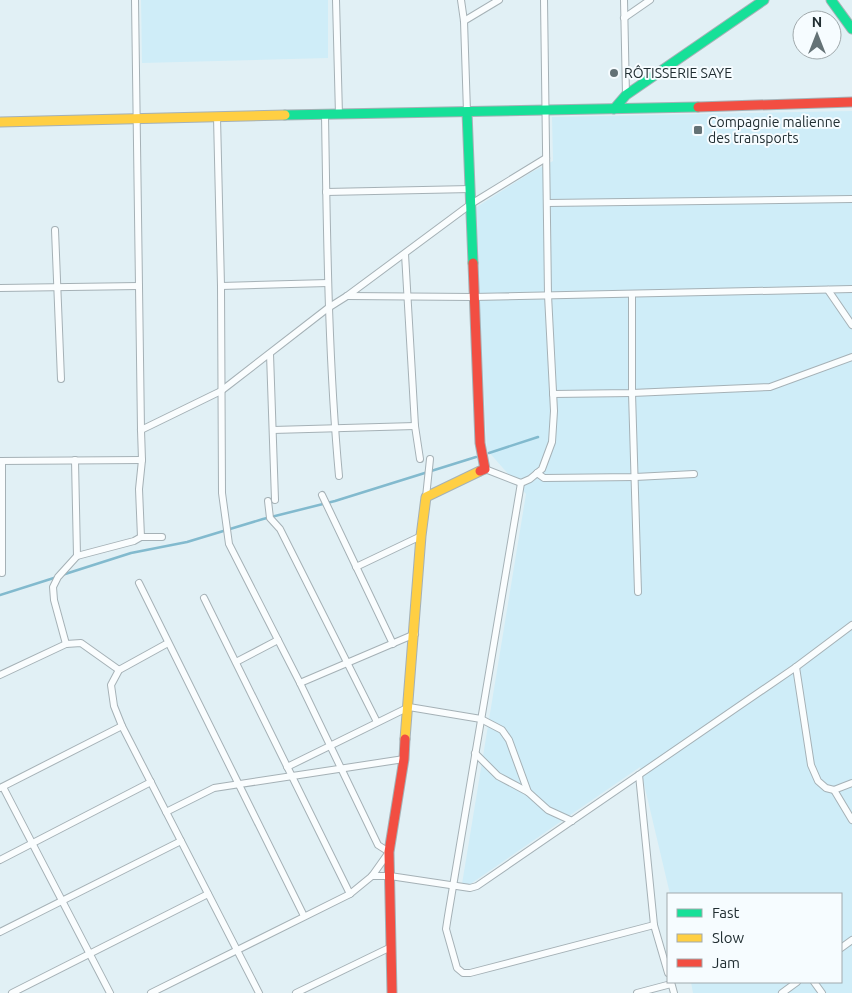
<svg xmlns="http://www.w3.org/2000/svg" width="852" height="993" viewBox="0 0 852 993" font-family="Ubuntu,sans-serif">
	<rect width="100%" height="100%" fill="#e1f0f5"/>
	<!-- built -->
	<g fill="#cfedf8">
		<path d="M141,0H328V58L142,63Z"/>
		<path d="M852,111V993H693L691,982H841V894H670L640,767L469,885L462,884L526,494L487,450L475,208L530,173L553,161L552,117Z"/>
	</g>
	<g fill="none" stroke-linecap="round" stroke-linejoin="round">
		<!-- stream -->
		<g stroke="#82bace" stroke-width="2.5">
			<path d="M489,453L538,437"/>
			<path d="M62,575L131,553L187,542L263,519L335,501L476,457"/>
			<path d="M0,595L57,577"/>
		</g>
		<!-- street casing -->
		<g stroke="#a5b1b6" stroke-width="8">
			<g id="street">
				<path d="M135,0L141,430L142,460L139,489L141,537"/>
				<path d="M336,0L339,115"/>
				<path d="M461,0L464,21L467,112"/>
				<path d="M624,0L626,95"/>
				<path d="M624,18L650,0"/>
				<path d="M464,21L499,0"/>
				<path d="M325,115C327,236 328,356 339,476"/>
				<path d="M326,192L471,189"/>
				<path d="M547,203L852,199"/>
				<path d="M55,230L61,379"/>
				<path d="M405,254L415,426L420,459"/>
				<path d="M221,286L328,283"/>
				<path d="M0,288L139,286"/>
				<path d="M828,290L852,325"/>
				<path d="M632,294V393L638,592"/>
				<path d="M347,296L473,297L852,289"/>
				<path d="M270,354L275,500"/>
				<path d="M553,394L632,393L770,387L852,357"/>
				<path d="M141,430L221,391L328,308L347,296L471,204L546,158"/>
				<path d="M273,430L415,426"/>
				<path d="M75,460L77,556"/>
				<path d="M0,461L142,460"/>
				<path d="M2,461V573"/>
				<path d="M485,469L521,483L530,479L542,469L552,442L554,411L548,295L544,0"/>
				<path d="M537,473L544,478L635,477L694,474"/>
				<path d="M521,483L448,916L446,929L457,968L463,973H470L654,925"/>
				<path d="M322,495L393,644"/>
				<path d="M426,497L430,459"/>
				<path d="M268,501L270,518L280,529L377,722"/>
				<path d="M356,567L421,536"/>
				<path d="M139,583L304,916"/>
				<path d="M204,598L350,894"/>
				<path d="M66,644L54,600L53,587L58,577L77,556L134,541L141,537H162"/>
				<path d="M236,662L278,640"/>
				<path d="M796,667L811,765L818,781L826,788L834,790L852,820"/>
				<path d="M0,675L66,644L81,643L119,670"/>
				<path d="M300,683L415,634"/>
				<path d="M122,726L259,993"/>
				<path d="M475,753L498,776L528,792"/>
				<path d="M287,767L409,707L481,719L502,730L509,740L528,792L548,810L572,821"/>
				<path d="M639,775L654,925L668,973"/>
				<path d="M3,787L110,993"/>
				<path d="M0,788L122,726L114,706L111,685L119,670L168,643"/>
				<path d="M834,790L852,783"/>
				<path d="M166,812L214,788L404,759"/>
				<path d="M0,860L151,782"/>
				<path d="M372,876H390L470,888L477,886L796,667L852,625"/>
				<path d="M0,932L181,841"/>
				<path d="M841,948L852,940"/>
				<path d="M671,982L674,993"/>
				<path d="M814,982L822,993"/>
				<path d="M12,993L208,894"/>
				<path d="M151,993L350,894L372,876L389,852L378,845L300,683L229,544L222,493L221,286L217,117"/>
				<path d="M296,993L391,947"/>
				<path d="M637,993L671,984"/>
				<path d="M782,993L797,982"/>
			</g>
		</g>
		<!-- fast casing -->
		<g stroke="#a5b1b6" stroke-width="11">
			<g id="fast">
				<path d="M831,0L852,29"/>
				<path d="M614,109L626,95L764,0"/>
				<path d="M467,112L473,263"/>
				<path d="M285,115L698,107"/>
			</g>
		</g>
		<!-- slow casing -->
		<g stroke="#a5b1b6" stroke-width="11">
			<g id="slow">
				<path d="M0,122L285,115"/>
				<path d="M405,739L421,536L426,497L480,471"/>
			</g>
		</g>
		<!-- jam casing -->
		<g stroke="#a5b1b6" stroke-width="11">
			<g id="jam">
				<path d="M698,107L852,102"/>
				<path d="M473,263L480,443L485,469L480,471"/>
				<path d="M392,993L389,852L404,759L405,739"/>
			</g>
		</g>
		<!-- street -->
		<use href="#street" stroke="#fafdfe" stroke-width="6"/>
		<!-- fast -->
		<use href="#fast" stroke="#16e098" stroke-width="9"/>
		<!-- slow -->
		<use href="#slow" stroke="#ffcf43" stroke-width="9"/>
		<!-- jam -->
		<use href="#jam" stroke="#f24e42" stroke-width="9"/>
	</g>
	<!-- markers -->
	<g fill="#647276" stroke="#f6fcff" stroke-width="2">
		<circle cx="614" cy="73" r="5"/>
		<rect x="693" y="125" width="10" height="10" rx="2.5"/>
	</g>
	<g text-anchor="middle" dominant-baseline="central" stroke-width="4" stroke-linejoin="round" paint-order="stroke">
		<!-- poi labels -->
		<g font-size="14" fill="#212e32" stroke="#f6fcff" text-anchor="start">
			<text x="624" y="73">RÔTISSERIE SAYE</text>
			<text x="708" y="122">Compagnie malienne<tspan x="708" dy="16">des transports</tspan></text>
		</g>
	</g>
	<!-- legend -->
	<rect x="667" y="893" width="175" height="90" fill="#f6fcff" stroke="#a1aaad"/>
	<rect x="677" y="909" width="25" height="8" fill="#16e098" stroke="#a1aaad"/>
	<text x="712" y="918" font-size="15" fill="#212e32">Fast</text>
	<rect x="677" y="934" width="25" height="8" fill="#ffcf43" stroke="#a1aaad"/>
	<text x="712" y="943" font-size="15" fill="#212e32">Slow</text>
	<rect x="677" y="959" width="25" height="8" fill="#f24e42" stroke="#a1aaad"/>
	<text x="712" y="968" font-size="15" fill="#212e32">Jam</text>
	<!-- north arrow -->
	<g transform="translate(817 35)"><circle r="24" fill="#f6fcff" stroke="#a1aaad"/>
	<path d="M0-4L9 19L0 12L-9 19Z" fill="#647276"/>
	<text y="-8" font-size="14" font-weight="bold" text-anchor="middle" fill="#212e32">N</text>
	</g>
</svg>
